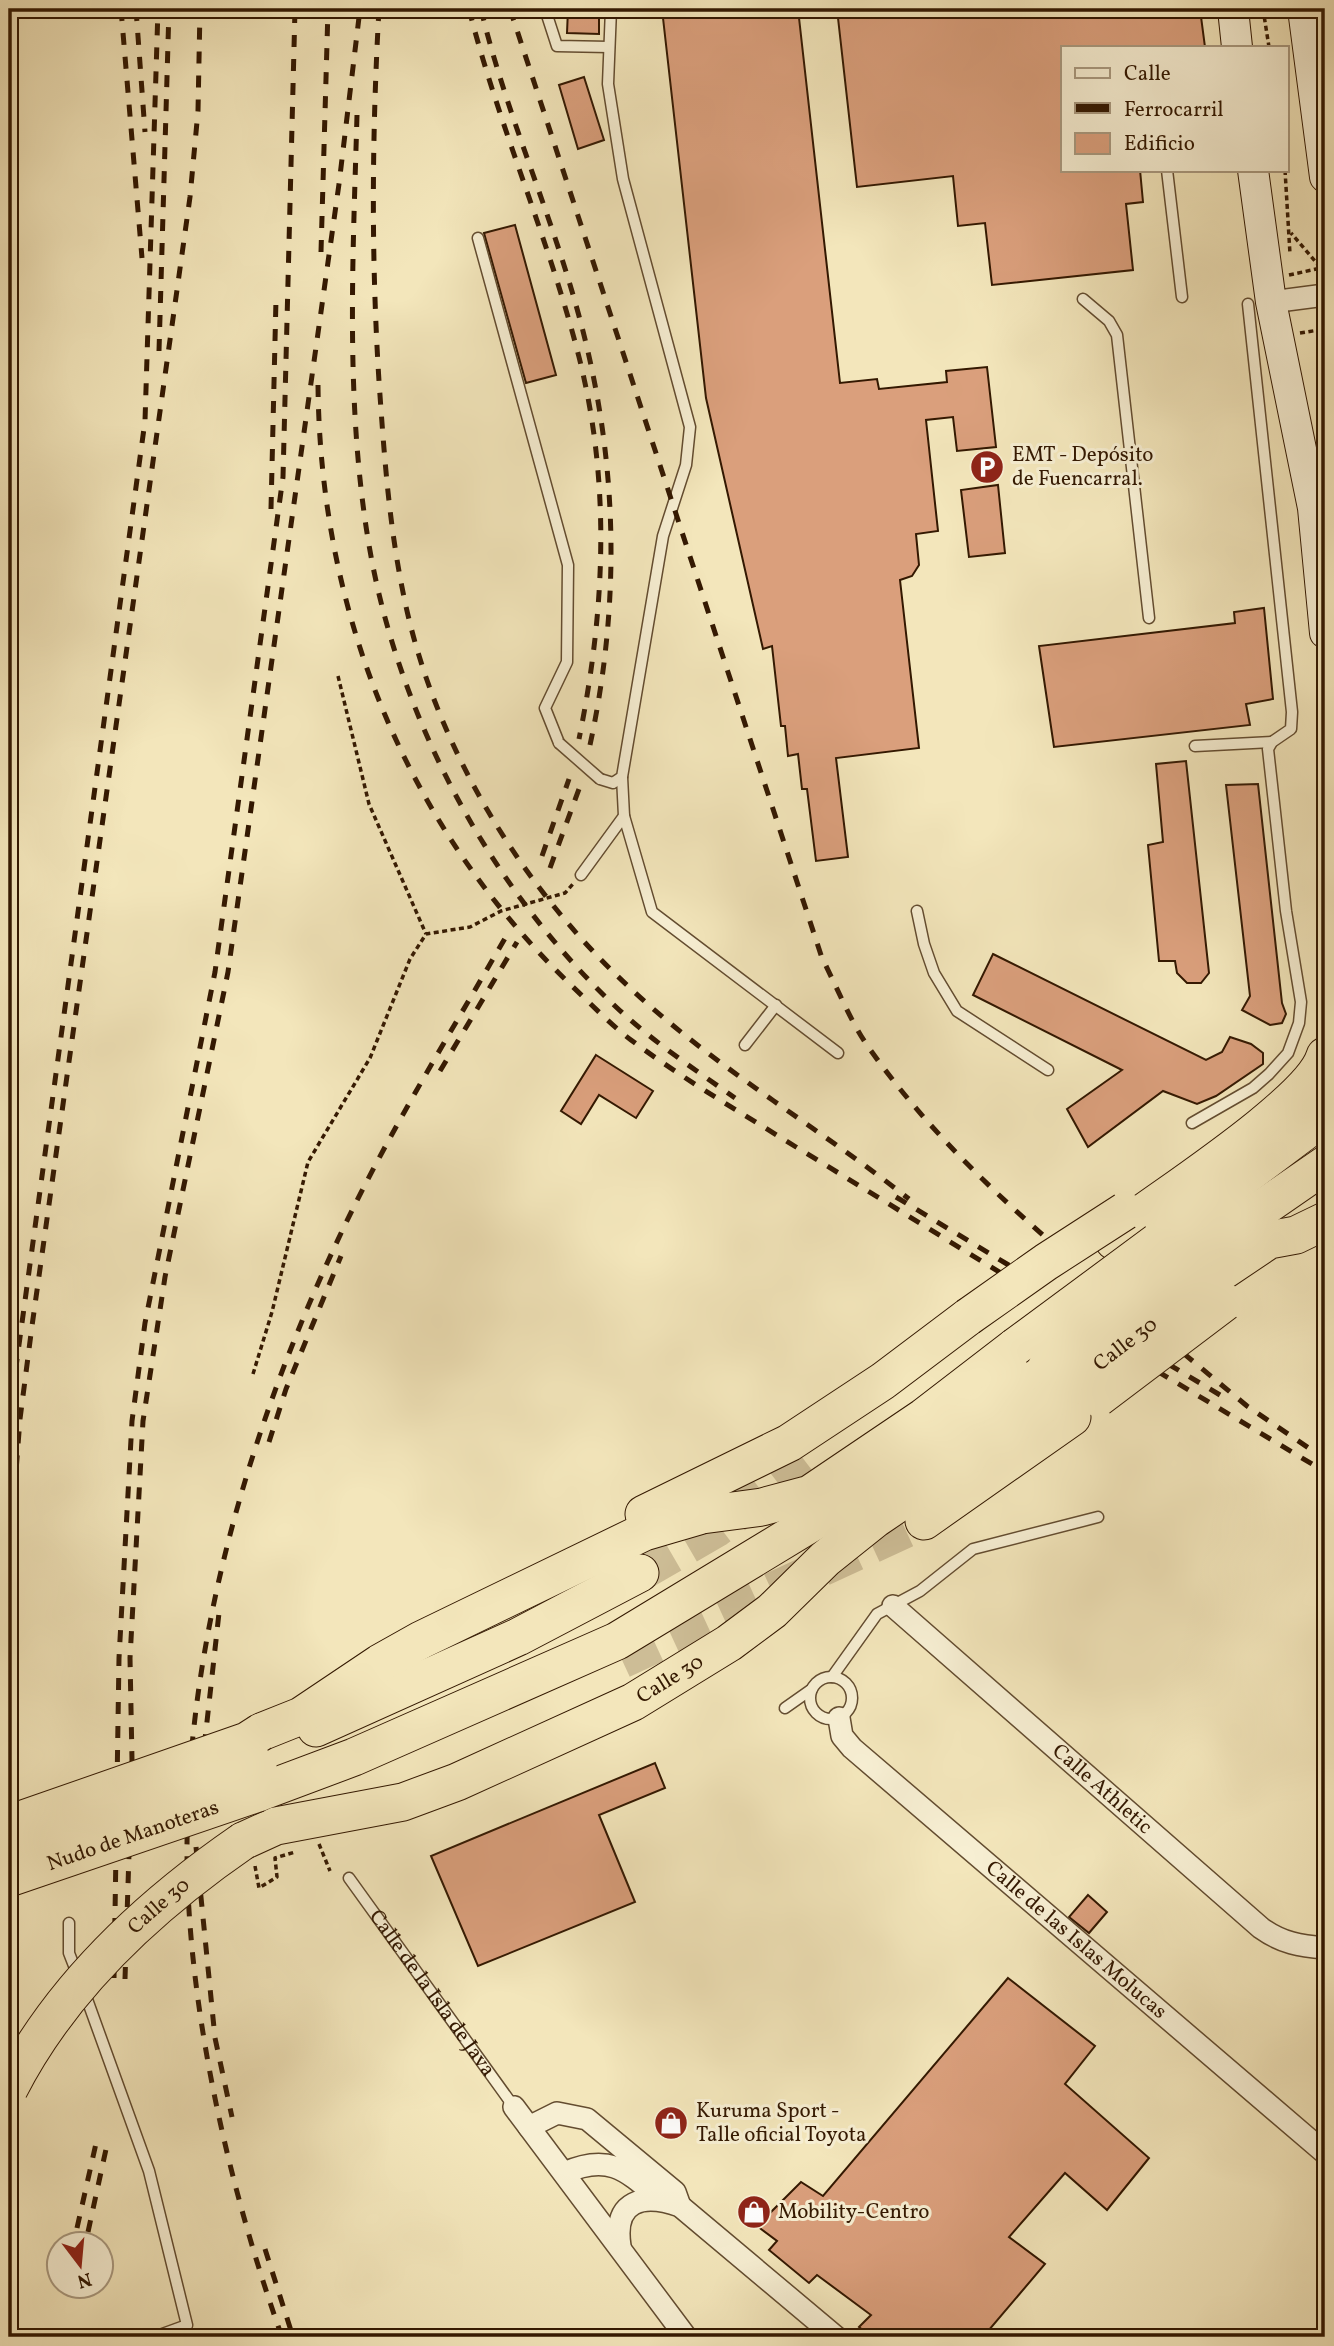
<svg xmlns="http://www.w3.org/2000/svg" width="1334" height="2346" viewBox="0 0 1334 2346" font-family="Vollkorn,serif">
	<rect width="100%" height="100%" fill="#f3e6bb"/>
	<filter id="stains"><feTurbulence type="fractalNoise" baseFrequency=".00286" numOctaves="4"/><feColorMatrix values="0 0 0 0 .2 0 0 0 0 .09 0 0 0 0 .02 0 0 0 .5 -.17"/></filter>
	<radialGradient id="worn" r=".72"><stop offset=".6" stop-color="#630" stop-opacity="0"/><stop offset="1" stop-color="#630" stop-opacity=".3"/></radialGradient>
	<!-- building -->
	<g fill="#da9f7c" stroke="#331801" stroke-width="2">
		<path d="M568,9H599V34L567,33Z"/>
		<path d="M743,9H798L840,383L877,379L879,389L947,382L946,371L987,367L996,447L957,451L953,417L926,420L938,531L916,534L919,565L912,576L900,580L919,748L836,758L848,857L816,861L807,789H802L798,754L788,756L785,726H781L772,646L763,649L706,398L663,18Z"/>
		<path d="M837,9H1200L1205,47H1063V170H1140L1143,202L1126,204L1133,270L992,285L985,223L958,226L953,176L857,187Z"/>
		<path d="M584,77L604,140L578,149L559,85Z"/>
		<path d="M515,225L556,375L526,383L484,233Z"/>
		<path d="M998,485L1005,553L969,557L961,490Z"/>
		<path d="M1264,608L1273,699L1246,704L1250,725L1054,747L1039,646L1235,623L1234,612Z"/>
		<path d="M1186,761L1209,973L1201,983H1187L1177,973L1175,961H1159L1148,845L1163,842L1156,764Z"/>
		<path d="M1258,784L1282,1003L1286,1014L1282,1023L1270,1025L1242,1010L1250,996L1226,785Z"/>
		<path d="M993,954L1206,1060L1222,1052L1230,1037L1251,1044L1263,1053V1064L1216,1096L1197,1104L1163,1091L1088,1147L1067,1109L1122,1070L973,995Z"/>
		<path d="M596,1055L653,1091L636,1118L599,1095L581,1124L561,1111Z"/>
		<path d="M655,1763L665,1788L599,1815L635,1902L478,1966L431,1856Z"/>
		<path d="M1088,1895L1107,1912L1089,1933L1069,1917Z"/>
		<path d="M1008,1978L1095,2046L1065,2084L1149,2158L1107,2210L1065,2173L1009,2237L1045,2264L983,2337H871L859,2327L871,2315L817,2275L809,2283L769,2250L777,2241L757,2226L801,2182L823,2196Z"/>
	</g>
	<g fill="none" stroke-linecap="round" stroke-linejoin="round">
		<!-- highway-tunnel -->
		<g stroke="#cdbd96" stroke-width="37" stroke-dasharray="37 18" stroke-linecap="butt">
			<path d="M640,1573L716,1529L805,1461"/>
			<path d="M622,1660L924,1521"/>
		</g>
		<!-- lane casing -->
		<g stroke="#634c30" stroke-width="13">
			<g id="lane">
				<path d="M545,9L557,46L609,47"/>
				<path d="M1167,170L1182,297"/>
				<path d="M478,238L568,565L567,662L545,708L559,743"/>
				<path d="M1083,299L1109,321L1117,335L1149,618"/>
				<path d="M1195,746L1272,742"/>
				<path d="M600,779L613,783L622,777L663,536L686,465L690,427L623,179L608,84L611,9"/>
				<path d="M624,816L652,912L838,1053"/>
				<path d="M581,875L624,816L622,777"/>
				<path d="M917,911L924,944L934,973L957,1011L1048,1070"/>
				<path d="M745,1045L776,1005"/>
				<path d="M1192,1123L1253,1088L1269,1074L1288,1053L1299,1023L1301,1002L1286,911L1268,749L1272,742L1291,729L1292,712L1248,304"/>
				<circle cx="831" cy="1698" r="21"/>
				<path d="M832,1677L877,1614L920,1591L973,1549L1098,1517"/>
				<path d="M785,1708L812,1689"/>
				<path id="s1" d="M349,1878L514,2107"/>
				<path d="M69,1923V1953L78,1976"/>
				<path d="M84,1991L149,2171L187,2325L154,2337"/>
			</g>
		</g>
		<!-- street casing -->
		<g stroke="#634c30" stroke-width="24">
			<g id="street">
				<path d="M1271,302L1325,295"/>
				<path id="s2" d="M893,1606L1261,1928C1282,1943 1300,1946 1325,1948"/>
				<path id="s3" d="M839,1718L842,1736L852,1748L1325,2153"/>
				<path d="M514,2107L686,2337"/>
				<path d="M529,2127L557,2113L587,2119L675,2192L680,2206"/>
				<path d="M564,2173C609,2153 626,2170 660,2199"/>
				<path d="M620,2246C613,2200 643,2193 680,2206L836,2337"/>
			</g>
		</g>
		<!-- secondary casing -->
		<g stroke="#331801" stroke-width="32">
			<g id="secondary">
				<path d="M1233,9L1237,47"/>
				<path d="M1303,9L1325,177"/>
				<path d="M1253,170L1271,302L1313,508L1325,633"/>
			</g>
		</g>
		<!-- highway casing -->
		<g stroke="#331801" stroke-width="39">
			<g id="highway">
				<path d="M1114,1241L1133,1220C1175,1189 1312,1100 1325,1056"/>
				<path d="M1157,1242L1325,1116"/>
				<path d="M1183,1263L1325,1165"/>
				<path d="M1205,1283L1269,1240L1296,1235L1325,1221"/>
				<path d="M644,1514L789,1443L883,1381L968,1317"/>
				<path d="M924,1521L1072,1417"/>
				<path d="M316,1728L518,1637L640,1573"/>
				<path d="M261,1732L301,1716L380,1663L421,1640L644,1532L702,1515L762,1507L810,1494L924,1417L1015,1347"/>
				<path d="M258,1793L354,1757L617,1641L828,1513L1047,1366"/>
				<path id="s4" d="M243,1841L276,1826L403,1802L457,1782L633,1702L729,1643L772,1611L825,1559L875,1519L1074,1384"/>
			</g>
		</g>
		<!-- path -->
		<g stroke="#331801" stroke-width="3.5" stroke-dasharray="5 3.5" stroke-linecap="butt">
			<path d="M1263,9L1269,47"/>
			<path d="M1285,170L1290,254"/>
			<path d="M1289,275L1321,268L1291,233"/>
			<path d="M1300,333L1325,329"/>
			<path d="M338,676L369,804L426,934"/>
			<path d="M253,1374L272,1312L308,1162L370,1058L410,959L426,934L470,927L501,911L565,893L573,884"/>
			<path d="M319,1844L330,1871"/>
			<path d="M255,1866L259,1888L277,1877L275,1858L295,1852"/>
		</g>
		<!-- lane -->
		<use href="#lane" stroke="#f7efd3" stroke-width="10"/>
		<!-- street -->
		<use href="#street" stroke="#f7efd3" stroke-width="21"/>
		<!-- secondary -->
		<use href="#secondary" stroke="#f7efd3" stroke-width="30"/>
		<!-- highway -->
		<use href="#highway" stroke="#f3e6bb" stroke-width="37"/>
		<!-- rail -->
		<g stroke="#331801" stroke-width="5" stroke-dasharray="12 12" stroke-linecap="butt">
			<path d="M121,9L142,258"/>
			<path d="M136,9L145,132"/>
			<path d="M379,9C372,133 371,256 379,381C384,453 389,526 404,597C434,744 520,886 629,987C714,1067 818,1127 909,1199"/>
			<path d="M469,9C499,127 549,239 579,357C611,484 605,611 579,739"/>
			<path d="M481,9C506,114 551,212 579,316C618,459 621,601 590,745"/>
			<path d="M510,9L822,958C837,987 850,1021 869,1048C927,1130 999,1198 1075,1263"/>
			<path d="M357,115C353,258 345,404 369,545C398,716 489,887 615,1006C652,1041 694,1069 735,1098"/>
			<path d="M321,252L328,9"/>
			<path d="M159,351L169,9"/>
			<path d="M318,385C320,613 406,827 572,986C591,1004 610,1024 631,1040C683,1079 740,1112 796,1147C875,1195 953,1244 1032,1292"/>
			<path d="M271,509L276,299"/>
			<path d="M542,856L569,779"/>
			<path d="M550,868L579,789"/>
			<path d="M440,1071L517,942"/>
			<path d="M896,1197L1040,1284"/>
			<path d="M1165,1338L1247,1406L1322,1457"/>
			<path d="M1148,1352L1220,1395"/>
			<path d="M1137,1359L1312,1464"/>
			<path d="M9,1418L145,421L158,9"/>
			<path d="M269,1442L286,1389L341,1256"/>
			<path d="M9,1563L20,1419L32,1326L190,197L198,111L200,9"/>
			<path d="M199,1794L219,1613"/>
			<path d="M196,1847L215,2038L232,2117"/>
			<path d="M114,1978L119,1658L132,1421L145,1323L215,972L283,477L295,9"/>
			<path d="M125,1979L132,1760L130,1658L143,1421L165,1277L228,972L339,184L360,9"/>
			<path d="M77,2228L97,2139"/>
			<path d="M88,2232L108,2140"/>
			<path d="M265,2249L293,2337"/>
			<path d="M282,2337C229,2189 187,2006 187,1849C187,1644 249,1430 335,1246C385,1138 449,1036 508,933"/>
		</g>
		<!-- lane-bridge casing -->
		<g stroke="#634c30" stroke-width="13" stroke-linecap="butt">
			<path id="lane-bridge" d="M559,743L600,779"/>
		</g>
		<!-- highway-bridge casing -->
		<g stroke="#331801" stroke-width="39" stroke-linecap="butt">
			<g id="highway-bridge">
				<path d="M968,1317L1046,1262L1125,1211"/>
				<path d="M1015,1347L1157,1242"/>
				<path d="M1047,1366L1183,1263"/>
				<path id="s5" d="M1074,1384L1205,1283"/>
				<path d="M1098,1398L1225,1302"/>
				<path d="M9,1824L247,1741L261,1732"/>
				<path d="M9,1850L258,1766"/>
				<path id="s6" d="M9,1878L258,1793"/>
				<path id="s7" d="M9,2089C61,1987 150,1905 243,1841"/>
			</g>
		</g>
		<!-- lane-bridge -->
		<use href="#lane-bridge" stroke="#f7efd3" stroke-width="10"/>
		<!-- highway-bridge -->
		<use href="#highway-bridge" stroke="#f3e6bb" stroke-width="37"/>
	</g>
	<!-- icons -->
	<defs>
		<g id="parking-disc" transform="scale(1.75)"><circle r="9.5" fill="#8f2418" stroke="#f7efd3"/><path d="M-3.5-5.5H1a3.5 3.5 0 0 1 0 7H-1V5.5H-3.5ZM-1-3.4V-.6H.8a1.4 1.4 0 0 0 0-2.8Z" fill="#fff"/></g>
		<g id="shop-disc" transform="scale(1.75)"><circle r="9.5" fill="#8f2418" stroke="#f7efd3"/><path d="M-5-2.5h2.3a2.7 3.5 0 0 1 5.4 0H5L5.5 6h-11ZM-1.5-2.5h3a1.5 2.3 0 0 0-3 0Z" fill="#fff"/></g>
	</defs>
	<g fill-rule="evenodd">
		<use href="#parking-disc" x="987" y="467"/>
		<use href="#shop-disc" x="671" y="2123"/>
		<use href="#shop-disc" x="754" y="2212"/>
	</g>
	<g text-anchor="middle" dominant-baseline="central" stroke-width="6" stroke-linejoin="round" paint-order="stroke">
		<!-- poi labels -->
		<g font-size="21" fill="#331801" stroke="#f7efd3" text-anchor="start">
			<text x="1012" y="455">EMT - Depósito<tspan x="1012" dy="24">de Fuencarral.</tspan></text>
			<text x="696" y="2111">Kuruma Sport -<tspan x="696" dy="24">Talle oficial Toyota</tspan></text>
			<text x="778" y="2212">Mobility-Centro</text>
		</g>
		<!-- street labels -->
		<g font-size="21" fill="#331801" stroke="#f7efd3">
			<text stroke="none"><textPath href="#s5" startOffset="65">Calle 30</textPath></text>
			<text stroke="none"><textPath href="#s4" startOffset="460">Calle 30</textPath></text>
			<text stroke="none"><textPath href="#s2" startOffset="278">Calle Athletic</textPath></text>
			<text stroke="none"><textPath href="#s6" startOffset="131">Nudo de Manoteras</textPath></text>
			<text stroke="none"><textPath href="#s7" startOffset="238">Calle 30</textPath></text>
			<text stroke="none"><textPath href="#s3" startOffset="329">Calle de las Islas Molucas</textPath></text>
			<text stroke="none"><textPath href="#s1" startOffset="142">Calle de la Isla de Java</textPath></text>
		</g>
	</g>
	<!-- margin -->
	<rect width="1334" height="2346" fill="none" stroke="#f3e6bb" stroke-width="35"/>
	<rect x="10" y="10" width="1313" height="2325" fill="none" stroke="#331801" stroke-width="3.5"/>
	<rect x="18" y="18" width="1299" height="2311" fill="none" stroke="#331801" stroke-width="2"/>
	<!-- legend -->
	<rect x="1061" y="46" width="228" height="126" fill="#f7efd3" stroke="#a9997f" stroke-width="2"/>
	<rect x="1075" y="68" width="35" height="10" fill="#f7efd3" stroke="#a9997f" stroke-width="2"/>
	<text x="1124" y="80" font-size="21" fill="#331801">Calle</text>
	<rect x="1075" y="103" width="35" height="10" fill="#331801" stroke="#a9997f" stroke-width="2"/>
	<text x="1124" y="116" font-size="21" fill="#331801">Ferrocarril</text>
	<rect x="1075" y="133" width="35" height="21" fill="#da9f7c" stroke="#a9997f" stroke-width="2"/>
	<text x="1124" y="150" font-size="21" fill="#331801">Edificio</text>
	<!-- north arrow -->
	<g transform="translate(80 2265) rotate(164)"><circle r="33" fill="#f7efd3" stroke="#a9997f" stroke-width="2"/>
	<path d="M0-5L12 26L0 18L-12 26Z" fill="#8f2418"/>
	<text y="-10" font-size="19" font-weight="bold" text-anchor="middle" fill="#331801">N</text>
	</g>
	<rect width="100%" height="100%" filter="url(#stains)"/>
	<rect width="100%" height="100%" fill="url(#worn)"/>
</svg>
